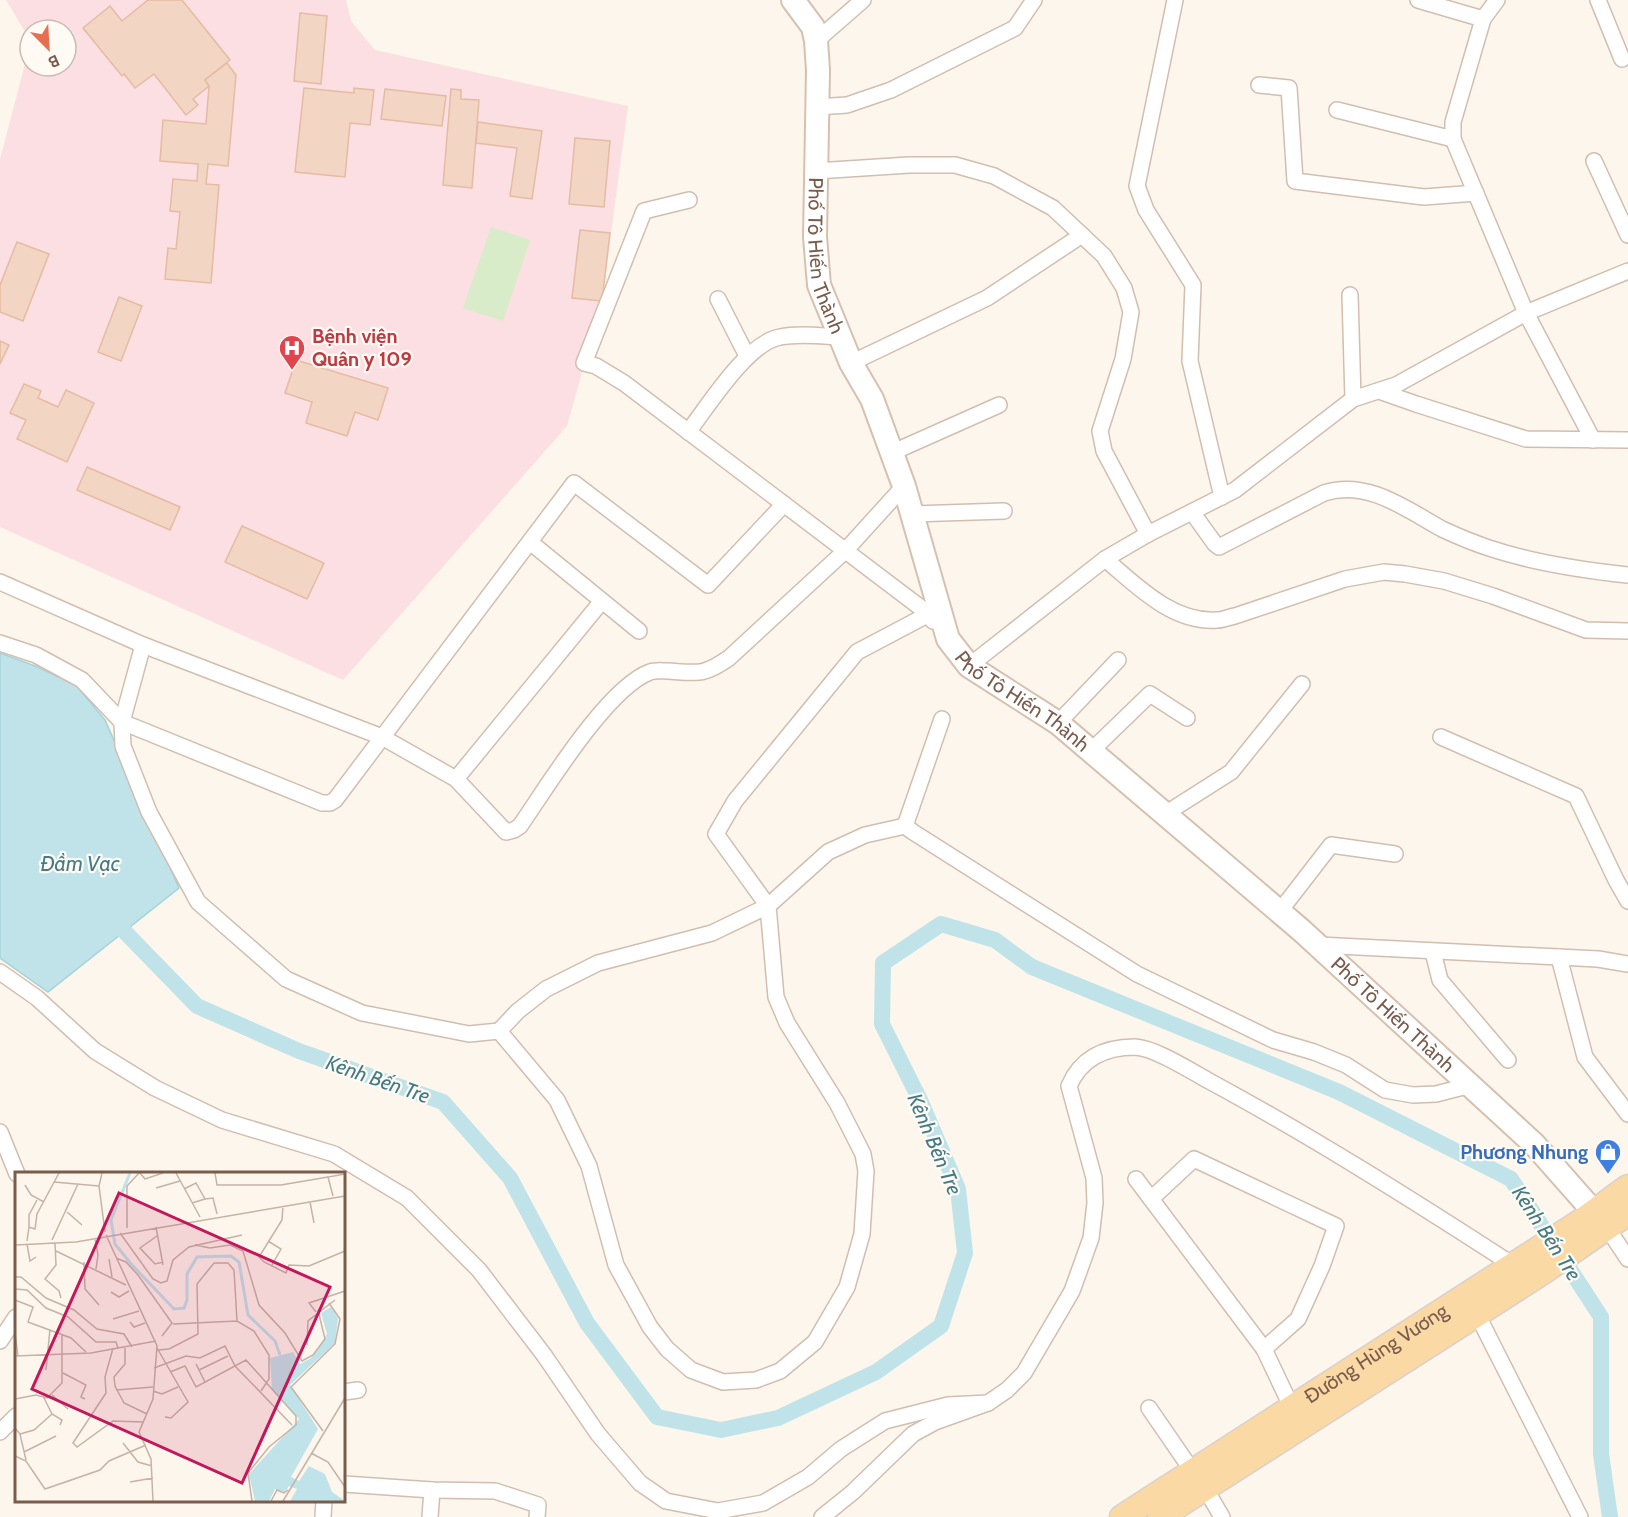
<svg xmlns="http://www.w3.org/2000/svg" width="1628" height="1517" viewBox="0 0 1628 1517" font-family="Cabin,sans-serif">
	<rect width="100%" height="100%" fill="#fdf6ec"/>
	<!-- medical -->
	<path fill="#fbdfe3" d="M6,0H346L351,21L375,50L628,106L602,301L567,426L343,680L0,527V159L30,45V66H66V30H30V40Z"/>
	<!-- green -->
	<path fill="#d8ecc9" d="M491,227L530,240L503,321L463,308Z"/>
	<!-- water -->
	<path fill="#bfe3e8" stroke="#a5d3da" stroke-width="1.5" d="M0,653L35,666L76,685L105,720L179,888L48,992L0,958Z"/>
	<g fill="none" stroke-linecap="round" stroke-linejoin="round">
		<!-- canal -->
		<path stroke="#bfe3e8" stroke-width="16" d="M124,931L197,1006L299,1051L443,1102L510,1178L587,1323L657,1417L721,1430L778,1418L876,1372L941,1326L965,1253L958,1189L920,1100L882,1024L883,963L941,924L995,940L1032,967L1339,1092L1511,1179L1601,1317V1454L1610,1517"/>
	</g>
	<!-- building -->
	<g fill="#f3d5c3" stroke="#e6bba3" stroke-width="1.5">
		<path d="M148,0H182L230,60L205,80L209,86L193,99L198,105L186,115L154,74L135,88L124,74L122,76L83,28L110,6L122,21Z"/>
		<path d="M300,13L327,16L321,84L294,81Z"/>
		<path d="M227,63L236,75L228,166L208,164L206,184L219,185L211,283L165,279L168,248L176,249L180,212L170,211L173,179L197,181L198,164L160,161L163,120L206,124L209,86L205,80Z"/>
		<path d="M304,88L354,93V88L374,90L370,125L350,123L345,177L295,172Z"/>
		<path d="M385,89L446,96L442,126L381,119Z"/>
		<path d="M451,89L461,90V99L479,100L472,188L443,185Z"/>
		<path d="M478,122L542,131L532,199L510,196L517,148L476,143Z"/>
		<path d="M575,138L610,141L604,207L569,204Z"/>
		<path d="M580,230L610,233L602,301L572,298Z"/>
		<path d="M17,242L49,254L23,321L0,312V285Z"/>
		<path d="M119,297L142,306L121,361L98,352Z"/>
		<path d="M0,341L9,345L0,364Z"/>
		<path d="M296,360L388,388L378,420L355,412L347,436L306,423L312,402L285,393Z"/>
		<path d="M24,384L41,391L38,398L58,407L66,390L94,403L67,462L17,439L26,420L10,413Z"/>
		<path d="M87,467L180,507L170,530L77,490Z"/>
		<path d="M242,526L324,563L307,599L225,562Z"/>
	</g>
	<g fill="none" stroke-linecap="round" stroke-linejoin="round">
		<!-- street casing -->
		<g stroke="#d1beb0" stroke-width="18">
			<g id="street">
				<path d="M1175,0L1137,186L1146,210L1193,285L1190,361L1222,497"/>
				<path d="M1418,0L1483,19"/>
				<path d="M1497,0L1483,19L1453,122V139L1526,313L1593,440"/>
				<path d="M1598,0L1622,59"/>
				<path d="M816,41L863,0"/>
				<path d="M1259,85L1289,88L1295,181L1424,197L1476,193"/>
				<path d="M817,107L847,105L891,90L1015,28L1034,0"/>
				<path d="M1337,110L1453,139"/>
				<path d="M1594,161L1628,235"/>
				<path d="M816,171L909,165H955L994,176L1053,208L1104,256L1124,288L1131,312L1123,359L1100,431L1104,451L1148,534"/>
				<path d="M689,200L644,211L584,363L596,366L624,383L929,614L933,621"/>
				<path d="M1350,295L1353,399"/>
				<path d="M718,299L747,356"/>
				<path d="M851,363L987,298L1082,235"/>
				<path d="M1379,391L1416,404L1526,439L1628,440"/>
				<path d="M688,432C709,405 747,343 780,337C799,333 821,336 840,337"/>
				<path d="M891,453L999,405"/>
				<path d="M1192,512L1215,544L1219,547L1324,493C1367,479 1406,509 1442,529C1457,536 1474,543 1489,548C1534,563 1581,570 1628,575"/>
				<path d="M912,514L1004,511"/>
				<path d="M530,542L639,631"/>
				<path d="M1105,559C1136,585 1172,623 1217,620C1223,620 1229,617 1235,616L1345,579L1384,572L1405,574L1444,581L1493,596L1586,630L1628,631"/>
				<path d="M0,582L143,645L382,737L456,779L506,832L514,830L520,826C547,787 607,688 650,672C655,670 662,671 668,671C698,673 703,676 729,658L845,551L904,486"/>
				<path d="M0,643L36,655L82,680L122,722L322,803H330L335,800L574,483L708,585L784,504"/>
				<path d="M143,645L122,722L123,746L149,812L198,902L286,979L362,1013L469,1034L499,1031L518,1011L546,989L598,963L712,933L768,906L828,852L865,835L905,826"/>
				<path d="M969,666L1105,559L1148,534L1235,490L1353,399L1396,385L1526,313L1628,271"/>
				<path d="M942,719L905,826L913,832L1137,974L1273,1040L1314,1052L1346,1065L1385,1090L1413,1095L1436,1094L1471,1085"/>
				<path d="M1058,723L1118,660"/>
				<path d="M1441,737L1576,796L1616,880L1628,901"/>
				<path d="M1091,751L1150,694L1187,718"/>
				<path d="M456,779L602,601"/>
				<path d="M1165,814L1231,772L1302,684"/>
				<path d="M1280,911L1331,845L1395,854"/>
				<path d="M1319,945L1598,959L1628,964"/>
				<path d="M1433,952L1440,980L1508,1060"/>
				<path d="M1559,957L1585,1057L1628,1114"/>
				<path d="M0,972L37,998L95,1051L155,1088L222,1120L334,1154L407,1198L479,1270L544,1355L598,1434L640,1483L666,1501L718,1511L763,1503L808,1477L841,1449L885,1421L948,1405L988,1403"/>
				<path d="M499,1031L557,1100L589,1166L616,1265L650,1327L667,1349L691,1370L723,1382L756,1380L780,1371L815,1342L847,1287L862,1234L866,1171L863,1154L837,1103L787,1023L776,997L768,906L716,834L735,801L857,652L929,614"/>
				<path d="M0,1132L17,1174"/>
				<path d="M1136,1179L1264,1349L1292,1408"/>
				<path d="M1151,1199L1194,1159L1336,1226L1322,1266L1298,1319L1264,1349"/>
				<path d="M1608,1229L1628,1259"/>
				<path d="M1477,1314L1580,1517"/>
				<path d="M0,1341L16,1317"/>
				<path d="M344,1392L358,1390"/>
				<path d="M1149,1408L1193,1472"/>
				<path d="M0,1432L16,1416"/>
				<path d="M344,1484L432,1490L495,1491L538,1505L537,1517"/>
				<path d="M1205,1488L1222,1517"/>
				<path d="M323,1517L324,1500"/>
				<path d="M430,1517L432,1490"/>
				<path d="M822,1517L853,1492L913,1434L935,1422L988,1403L1007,1390L1024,1373L1072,1291L1091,1238L1095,1203L1094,1178L1069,1086C1081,1058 1105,1047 1135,1047C1155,1048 1191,1071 1209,1081C1313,1137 1414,1201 1513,1265"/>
			</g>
		</g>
		<!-- secondary casing -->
		<g stroke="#d6c0b0" stroke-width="26">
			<g id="secondary">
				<path id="s1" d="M793,0L813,27L816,41L818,70L815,237L819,285L851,363L872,399L904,486L948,639L969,666L1058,723L1301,930L1534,1144L1594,1212"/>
			</g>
		</g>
		<!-- primary casing -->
		<g stroke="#dad1cd" stroke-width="27">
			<g id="primary">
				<path id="s2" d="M1122,1517L1583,1220L1628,1187"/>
				<path d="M1160,1517L1543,1272L1628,1213"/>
			</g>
		</g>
		<!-- street -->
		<use href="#street" stroke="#fff" stroke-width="15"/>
		<!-- secondary -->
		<use href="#secondary" stroke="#fff" stroke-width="22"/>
		<!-- primary -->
		<use href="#primary" stroke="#fbd9a5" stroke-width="24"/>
	</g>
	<!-- icons -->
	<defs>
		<g id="hospital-pin" transform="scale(1.35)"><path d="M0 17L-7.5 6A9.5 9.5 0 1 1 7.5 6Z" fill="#e0444e" stroke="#fffaf3"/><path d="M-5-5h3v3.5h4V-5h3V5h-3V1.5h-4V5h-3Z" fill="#fff"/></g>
		<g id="shop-pin" transform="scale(1.35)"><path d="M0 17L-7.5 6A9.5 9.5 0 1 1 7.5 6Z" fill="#3f7fe0" stroke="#fffaf3"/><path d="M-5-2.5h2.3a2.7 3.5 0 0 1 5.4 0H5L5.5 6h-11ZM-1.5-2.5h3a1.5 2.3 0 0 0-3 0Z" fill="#fff"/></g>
	</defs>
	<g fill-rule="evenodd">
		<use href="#hospital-pin" x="292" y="348"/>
		<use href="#shop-pin" x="1608" y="1152"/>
	</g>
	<g text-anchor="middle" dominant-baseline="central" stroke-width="4.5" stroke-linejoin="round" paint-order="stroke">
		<!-- street labels -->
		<g font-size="20" fill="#7a5c4d" stroke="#fffaf3">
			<text stroke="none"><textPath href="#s1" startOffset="264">Phố Tô Hiến Thành</textPath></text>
			<text stroke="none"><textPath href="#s1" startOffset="768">Phố Tô Hiến Thành</textPath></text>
			<text stroke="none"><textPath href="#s1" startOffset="1254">Phố Tô Hiến Thành</textPath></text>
			<text stroke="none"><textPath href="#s2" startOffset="302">Đường Hùng Vương</textPath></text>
		</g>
		<!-- health labels -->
		<g font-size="20" font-weight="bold" fill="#be3a42" stroke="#fffaf3" text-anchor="start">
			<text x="312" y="336">Bệnh viện<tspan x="312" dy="23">Quân y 109</tspan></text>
		</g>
		<!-- shop labels -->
		<g font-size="20" font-weight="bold" fill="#366cbe" stroke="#fffaf3" text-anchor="end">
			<text x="1588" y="1152">Phương Nhung</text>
		</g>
		<!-- water labels -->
		<g font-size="21" font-style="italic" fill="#437c86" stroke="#fffaf3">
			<text x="80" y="863">Đầm Vạc</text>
			<text transform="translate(378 1079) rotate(19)">Kênh Bến Tre</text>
			<text transform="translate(935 1144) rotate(67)">Kênh Bến Tre</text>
			<text transform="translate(1547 1233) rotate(57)">Kênh Bến Tre</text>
		</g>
	</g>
	<!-- overview -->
	<g transform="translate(15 1172)">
		<rect width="330" height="330" fill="#fdf6ec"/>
		<path d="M316,135L323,146L320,171L275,213L303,257L276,305L284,309L294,294L310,302L317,320L330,329H275L282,317L274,314L270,320L260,317L254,329H240L234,302L284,247L257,218L255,186L278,180L285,192L296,186L312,162L306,141Z" fill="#bfe3e8"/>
		<path fill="none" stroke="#bfe3e8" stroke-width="3" d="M115,1L96,48L100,72L117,93L159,137L169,136L172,128V102L182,85L216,84L224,90L233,143L260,169L265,183"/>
		<path fill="none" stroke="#c5b3a7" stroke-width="1.5" d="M87,1L84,14L90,60M125,1L130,7L148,1M161,1L185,45M200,1L202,13H266L313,5M39,10L84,14M10,13L16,23L29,30M141,16L165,9M169,17L181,11L190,27L177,31M318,24L313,5L330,2M190,27L198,26L202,42M295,30L299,51M268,34L267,48L244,85L249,90L271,101L274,93L294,94L330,79M52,40L67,53M14,55V43L22,28M141,55L148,93M112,56V14L124,1M105,61L138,107L146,111L152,109L158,88L174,75L227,63M91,63L142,174L138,227L124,260L136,287L138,329M142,64L125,76L140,92L148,90M80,66L83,83L81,97M37,68L63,12M12,69L14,55L20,57L22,42L44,1M253,69L266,77L257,93M40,71L41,93L30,107L44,119L46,126M12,72L15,89L21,85M0,73L61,70L330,24M180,73L195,76L215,73L228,79L244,133L270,161L287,189L298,183L310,167L303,138M41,79L111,113M101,86L111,90L123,103L157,151L147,164M94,87L97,105M69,90L70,117L84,133M0,105H6L31,126L59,138L82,157L109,162L117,175M0,117L12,118L31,136L53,145L81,170H101L103,176M96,120L104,125L114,119M0,128L18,135L13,150L56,166L71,180M301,140L294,131L330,119M98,147L124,139M115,150L119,155L130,151M158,152L222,149L239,159L254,183V207L246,219M0,161L3,184M292,173L293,149L320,128M98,176L90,205L91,221L58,271L62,275L98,249L128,250M110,176V192L99,205L100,214L109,231L132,242M142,176L173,230L156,246L150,245M143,178L154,177L183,162L182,112L199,91H213L219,98L222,149M0,184L76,181L141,169M181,192L190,210M139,196L171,184L185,186L210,174L220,194L277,253M31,198L35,157M184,198L213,184M155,200L170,194L181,215L231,188L281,244V253L254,275L233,301L237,329M48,201L71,213L66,225L70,227M101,218L138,215M138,219L147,222L163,215M37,223L53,237M28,224L37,242L47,248L45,253M0,227L21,223L32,226L47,211V162M0,256L5,262L11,288M308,259L276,215L320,172L325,147L314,131M5,262L19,258L37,242M108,271L123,290L137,294M9,280L41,264M296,281L313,290L330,315M0,284L11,289L30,317L85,298L94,289L131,273M115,310L138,306M256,329L262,318L269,321L273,318M268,329L330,226"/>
		<path fill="#c2185b" fill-opacity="0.15" stroke="#c2185b" stroke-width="3" d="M104,21L315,115L227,311L17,217Z"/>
		<rect width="330" height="330" fill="none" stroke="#7a5c4d" stroke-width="3"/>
	</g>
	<!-- north arrow -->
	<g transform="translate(48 48) rotate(156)"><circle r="28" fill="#fffaf3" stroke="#cabbb1" stroke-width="1.5"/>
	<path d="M0-4.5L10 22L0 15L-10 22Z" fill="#e76f51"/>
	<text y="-9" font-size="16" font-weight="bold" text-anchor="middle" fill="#7a5c4d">B</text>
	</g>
</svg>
